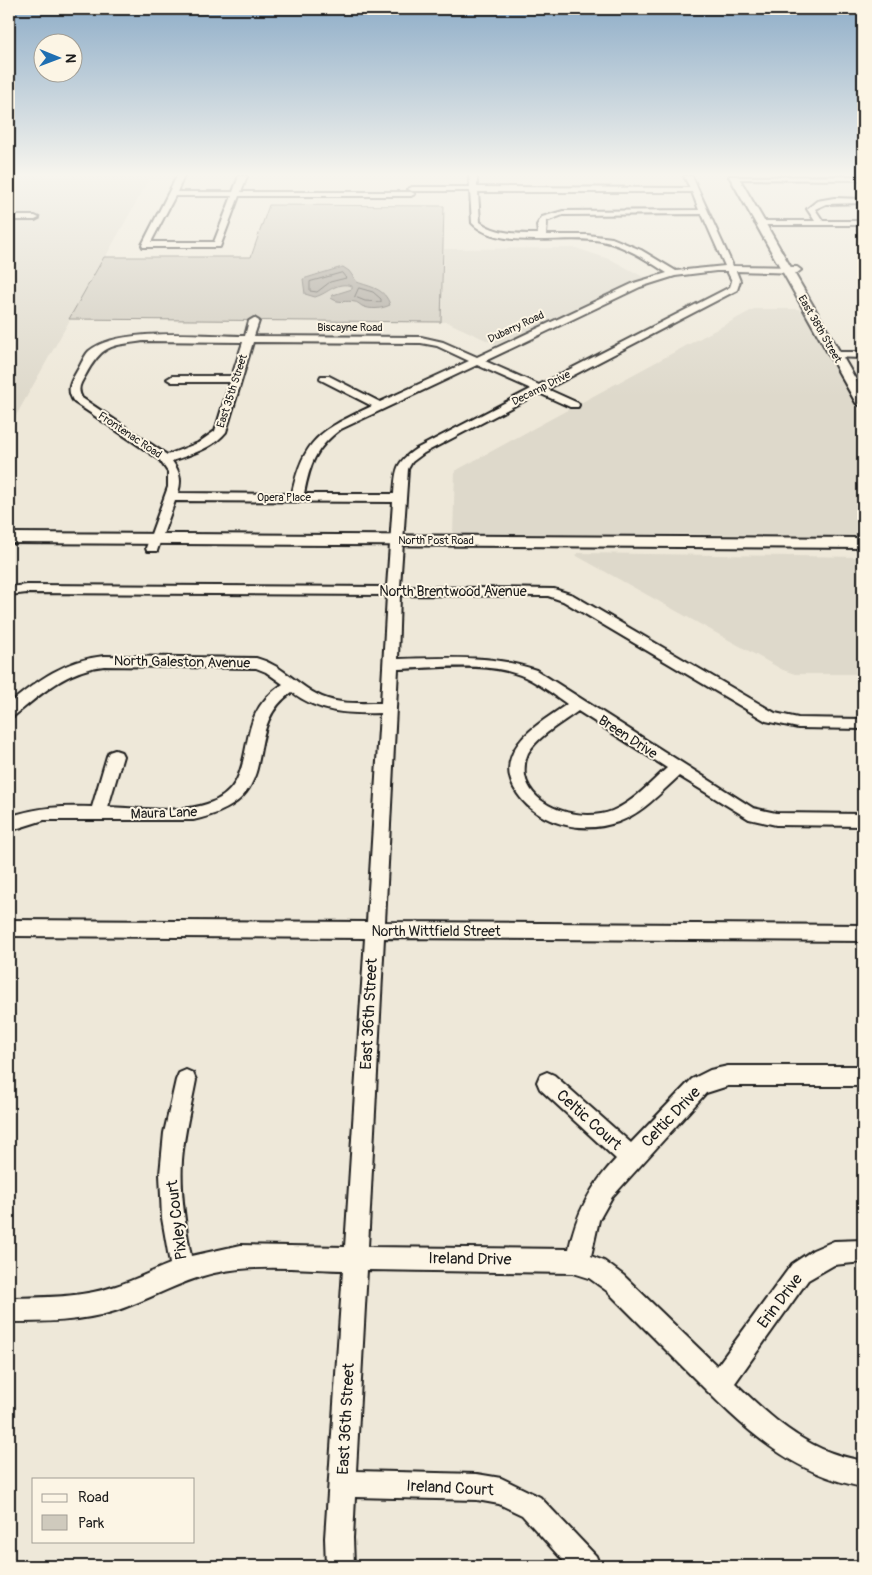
<svg xmlns="http://www.w3.org/2000/svg" width="872" height="1575" viewBox="0 0 872 1575" font-family="Pangolin,sans-serif">
	<rect width="100%" height="100%" fill="#eee8d9"/>
	<filter id="ink" filterUnits="userSpaceOnUse"><feTurbulence type="fractalNoise" baseFrequency=".02" numOctaves="2"/><feDisplacementMap in="SourceGraphic" scale="10" xChannelSelector="R" yChannelSelector="G"/><feConvolveMatrix kernelMatrix="1 2 1 2 8 2 1 2 1" color-interpolation-filters="sRGB"/></filter>
	<g filter="url(#ink)">
		<!-- built -->
		<g fill="#ded9cb">
			<path d="M9,176H151L9,428Z"/>
			<path d="M576,248L612,260L647,279L499,346L447,322H441L444,249Z"/>
			<path d="M754,309H799L805,315L841,375L863,419V535L453,534L455,471Z"/>
			<path d="M578,553L863,557V674H795L783,670L575,555Z"/>
		</g>
		<!-- green -->
		<path fill="#cfcabd" stroke="#76736c" d="M269,205L444,206L441,322L69,319L104,257H251Z"/>
		<!-- water -->
		<path fill="#a7a299" stroke="#6f6c67" d="M343,267L349,271L357,282C370,287 385,288 390,305C382,309 370,310 362,306C359,304 357,302 355,302C346,300 339,304 331,298L333,295L352,289V286C336,281 329,293 315,297L305,294L303,279C306,278 338,268 343,267Z"/>
		<g fill="none" stroke-linecap="round" stroke-linejoin="round">
			<!-- shore -->
			<g stroke="#54524e" stroke-width="1">
				<path d="M342,273L346,278L330,282L317,292L310,291V282Z"/>
				<path d="M359,288L373,292L381,299V302L365,301L355,297Z"/>
			</g>
			<!-- minor casing -->
			<g stroke="#1c1c1c" stroke-width="4">
				<g id="minor">
					<path d="M177,176H184L177,192H233L239,176H247L241,192H411L415,194L411,196H239L220,247H143L142,245ZM175,196H232L214,242H151Z"/>
					<path d="M469,176H477V187L690,188L684,176H692L733,266L797,267L801,270L797,273L736,271L740,281L737,290L547,389L578,403L579,405L578,407H570L539,393L424,453L412,462L408,469L400,587L554,589L573,595L775,713L798,718L863,719V729L798,728L766,721L563,601L548,596L400,595L398,659C445,658 491,654 536,670L753,808L776,813L863,814V826L776,825L749,819L679,776C660,793 643,813 618,822C581,835 534,824 514,788C509,778 507,767 512,755C521,732 548,718 567,704C554,695 540,684 525,677C490,661 436,668 398,669L385,922L863,925V941L384,938L368,1247L569,1249C576,1214 591,1185 616,1159L540,1089L537,1082L540,1075L547,1072L554,1075L631,1143L692,1079L710,1070L728,1066H863V1086H728L706,1093L612,1197L599,1220L591,1256L604,1261L623,1275L717,1366L792,1264L813,1250L834,1241L863,1240V1262L834,1265L808,1280L735,1383C761,1408 788,1434 822,1449C835,1455 849,1458 863,1461V1487C787,1473 741,1425 688,1372C661,1345 634,1318 607,1291L589,1278L573,1273L367,1270L356,1471L477,1474L501,1478L540,1497L596,1556L600,1566H568L522,1515L499,1504L477,1500L355,1497L353,1538L354,1566H326L325,1538L343,1270C301,1269 256,1264 214,1273C179,1281 149,1300 115,1311C80,1322 45,1322 9,1322V1298C45,1297 81,1298 116,1286C135,1280 152,1271 170,1264L162,1218L160,1174L164,1133L176,1080L179,1073L186,1070L193,1073L196,1080C191,1107 184,1133 182,1160C180,1192 185,1225 191,1256L241,1245L345,1247L365,938L9,936V920L367,922L380,713C348,714 319,713 292,692C235,732 292,799 193,820H44L9,831V817C36,807 63,806 92,807L107,756L109,752L115,750L121,752L123,756L108,807C139,808 177,814 207,804C251,790 240,747 255,715C261,702 271,692 283,684L266,672L256,668L104,666C67,670 42,693 14,716L9,717V704C38,680 65,660 104,656L256,658C282,665 294,682 316,694C335,705 359,703 381,703L387,595L27,593L9,595V587L27,585L387,587L393,502L175,501L158,548L157,551H147L146,548L168,487V472L159,459L74,402C66,390 70,383 77,371C81,365 84,356 89,351C119,326 206,336 245,336L249,321L254,318L259,321L254,336L421,337L443,342L477,357L634,283L667,273C647,260 626,246 602,241C566,234 498,251 472,223L470,191H412L408,189L412,187H470ZM478,192H692L699,210L563,211L542,217L537,225L538,234C518,234 496,234 480,222ZM702,214L725,266L676,271L641,250L612,238L587,235H546L547,221L563,215ZM716,271H727L732,281L730,287L539,385L485,361L640,287L675,276ZM143,341L243,342L232,376H172L167,379L172,382H230L215,431L198,443L167,455L82,398C77,389 80,384 85,376C102,345 109,346 143,341ZM253,342L421,343L437,346L469,361L380,402L329,376H321L320,378L321,380L372,406C322,430 304,437 292,494L178,493C182,480 180,472 172,461C191,454 212,449 226,432ZM477,365L531,389L416,449C395,463 396,470 394,494H304C310,464 315,448 341,429ZM578,711L667,768C650,783 634,802 612,811C584,822 532,810 525,776C524,768 525,760 528,753C539,735 562,723 578,711Z"/>
					<path d="M863,176V180L733,179L729,177Z"/>
					<path d="M834,198L863,199V203L826,204L815,209L823,221H863V225H759L755,223L759,221H815L807,209L817,201Z"/>
					<path d="M9,216H35L39,218L35,220H9Z"/>
					<path d="M835,352H863V358L831,357V353Z"/>
				</g>
			</g>
			<!-- major casing -->
			<g stroke="#1c1c1c" stroke-width="4">
				<g id="major">
					<path d="M729,176H738L863,392V407L856,403Z"/>
					<path d="M9,533L863,538V548L9,543Z"/>
				</g>
			</g>
			<!-- minor -->
			<use href="#minor" fill="#fcf5e5" fill-rule="evenodd"/>
			<!-- major -->
			<use href="#major" fill="#fcf5e5" fill-rule="evenodd"/>
		</g>
	</g>
	<!-- sky -->
	<linearGradient id="sky" x2="0" y2="1"><stop stop-color="#8eadc8"/><stop offset="0.44" stop-color="#f7f5ee"/><stop offset="1" stop-color="#f7f5ee" stop-opacity="0"/></linearGradient>
	<rect width="872" height="397" fill="url(#sky)"/>
	<g text-anchor="middle" dominant-baseline="central" stroke-width="4" stroke-linejoin="round" paint-order="stroke">
		<!-- far-street labels -->
		<g font-size="11" fill="#1c1c1c" stroke="#fcf5e5">
			<text x="350" y="327">Biscayne Road</text>
			<text transform="translate(516 327) rotate(-25)">Dubarry Road</text>
			<text transform="translate(820 329) rotate(60)">East 38th Street</text>
			<text transform="translate(541 388) rotate(-27)">Decamp Drive</text>
			<text transform="translate(232 391) rotate(-72)">East 35th Street</text>
			<text transform="translate(130 435) rotate(34)">Frontenac Road</text>
			<text x="284" y="497">Opera Place</text>
			<text x="436" y="540">North Post Road</text>
		</g>
		<!-- street labels -->
		<g font-size="14" fill="#1c1c1c" stroke="#fcf5e5">
			<text x="453" y="591">North Brentwood Avenue</text>
			<text transform="translate(182 662) rotate(1)">North Galeston Avenue</text>
			<text transform="translate(628 737) rotate(33)">Breen Drive</text>
			<text transform="translate(164 813) rotate(-2)">Maura Lane</text>
			<text x="436" y="931">North Wittfield Street</text>
		</g>
		<!-- near-street labels -->
		<g font-size="16" fill="#1c1c1c" stroke="#fcf5e5">
			<text transform="translate(369 1014) rotate(-87)">East 36th Street</text>
			<text transform="translate(671 1117) rotate(-46)">Celtic Drive</text>
			<text transform="translate(589 1120) rotate(42)">Celtic Court</text>
			<text transform="translate(177 1220) rotate(-97)">Pixley Court</text>
			<text transform="translate(470 1259) rotate(1)">Ireland Drive</text>
			<text transform="translate(780 1301) rotate(-53)">Erin Drive</text>
			<text transform="translate(346 1419) rotate(-87)">East 36th Street</text>
			<text transform="translate(450 1488) rotate(3)">Ireland Court</text>
		</g>
	</g>
	<!-- margin -->
	<rect width="872" height="1575" fill="none" stroke="#fcf5e5" stroke-width="30"/>
	<rect x="15" y="15" width="842" height="1545" fill="none" stroke="#1c1c1c" stroke-width="2" filter="url(#ink)"/>
	<!-- legend -->
	<rect x="32" y="1478" width="162" height="65" fill="#fcf5e5" stroke="#a29e95"/>
	<rect x="42" y="1494" width="25" height="8" fill="#fcf5e5" stroke="#a29e95"/>
	<text x="78" y="1502" font-size="15" fill="#1c1c1c">Road</text>
	<rect x="42" y="1515" width="25" height="15" fill="#cfcabd" stroke="#a29e95"/>
	<text x="78" y="1528" font-size="15" fill="#1c1c1c">Park</text>
	<!-- north arrow -->
	<g transform="translate(58 58) rotate(91)"><circle r="24" fill="#fcf5e5" stroke="#a29e95"/>
	<path d="M0-4L9 19L0 12L-9 19Z" fill="#1f6fb2"/>
	<text y="-8" font-size="14" font-weight="bold" text-anchor="middle" fill="#1c1c1c">N</text>
	</g>
</svg>
